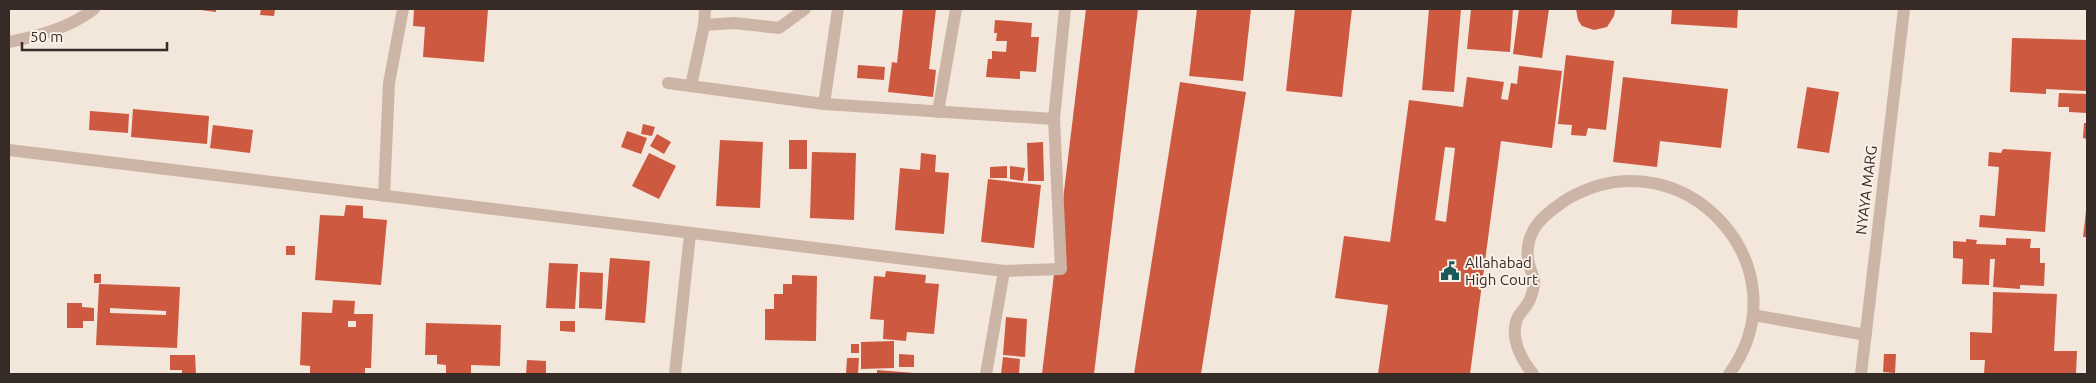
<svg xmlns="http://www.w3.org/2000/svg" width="2096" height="383" viewBox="0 0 2096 383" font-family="Ubuntu,sans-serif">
	<rect width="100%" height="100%" fill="#f3e6da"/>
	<!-- building -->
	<g fill="#cc5940" fill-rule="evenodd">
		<path d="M193,9H216V12Z"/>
		<path d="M261,9H275L274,16L260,15Z"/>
		<path d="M414,9H488L484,62L423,57L425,27L413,26Z"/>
		<path d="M903,9H936L929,69L936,70L933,97L888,92L892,62L897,63Z"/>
		<path d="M1086,9H1138L1094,374H1042Z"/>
		<path d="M1197,9H1251L1243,81L1189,76Z"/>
		<path d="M1295,9H1352L1342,97L1286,91Z"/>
		<path d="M1429,9H1461L1454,92L1422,90Z"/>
		<path d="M1471,9H1513L1510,52L1467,49Z"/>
		<path d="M1519,9H1549L1542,58L1513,54Z"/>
		<path d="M1576,9H1615V10L1614,16L1607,27L1594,30L1582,26L1578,20Z"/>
		<path d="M1672,9H1738L1737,28L1671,24Z"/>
		<path d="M995,20L1032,23L1031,37H1039L1036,72L1020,71V79L986,77L988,59H992V51L1006,52L1007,41H996L997,33H994Z"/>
		<path d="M2012,38L2087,40V91L2046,89V94L2010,92Z"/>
		<path d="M1566,55L1614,61L1606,130L1588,128L1586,136L1571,135L1572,125L1558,124Z"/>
		<path d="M858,65L885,67L884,80L857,78Z"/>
		<path d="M1519,66L1562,71L1552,148L1501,141L1470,374H1378L1388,305L1335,298L1344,236L1390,242L1409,100L1463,107L1467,77L1504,82L1501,99L1508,100L1511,83L1517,84ZM1445,147L1455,148L1446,222L1435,220Z"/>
		<path d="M1623,77L1728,89L1721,148L1660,141L1657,167L1613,162Z"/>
		<path d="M1180,82L1246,92L1201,374H1134Z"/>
		<path d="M1807,87L1839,92L1829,153L1797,148Z"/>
		<path d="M2059,93L2087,94V113L2069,112V107H2058Z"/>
		<path d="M133,109L209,116L207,144L131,137Z"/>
		<path d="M90,111L129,114L128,133L89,130Z"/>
		<path d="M2084,123H2087V139L2083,138Z"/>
		<path d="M643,124L655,127L652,136L641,134Z"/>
		<path d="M213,125L253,130L250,153L210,148Z"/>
		<path d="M627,131L647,138L641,154L621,147Z"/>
		<path d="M657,134L671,142L664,154L650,146Z"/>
		<path d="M720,140L763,142L760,208L716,206Z"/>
		<rect x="789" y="140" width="18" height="29"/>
		<path d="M1043,142L1044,181H1028L1027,143Z"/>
		<path d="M2003,149L2051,152L2045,232L1979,227L1980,215L1995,216L1999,167L1988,166L1989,152L2001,153Z"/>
		<path d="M812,152L856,153L854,220L810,218Z"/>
		<path d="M649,153L676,166L659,199L632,186Z"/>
		<path d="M921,153L936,155L935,172L949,173L944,234L895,230L900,168L920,170Z"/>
		<path d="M1007,166V178H990V167Z"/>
		<path d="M1010,166L1025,168L1023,181L1010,179Z"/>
		<path d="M988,179L1041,185L1034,248L981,242Z"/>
		<path d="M346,205L363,206V218L387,220L381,285L315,280L320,215L344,216Z"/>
		<path d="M2086,211L2087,212V237H2083Z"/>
		<path d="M2006,238L2031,239L2030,248H2040V263H2045L2044,286L2020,285V289L1993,287L1995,259H1990L1989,285L1962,284L1963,259L1953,258V241L1966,242V239L1977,240L1976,244L2006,245Z"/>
		<rect x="286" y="246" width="9" height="9"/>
		<path d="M610,258L650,261L645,323L605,320Z"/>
		<path d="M549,263L578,264L575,309L546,308Z"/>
		<path d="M886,271L926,275L925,283L939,284L934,334L907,332L906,341L883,339L884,320L870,319L874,276L885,277Z"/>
		<path d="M580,272L603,273L602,309L579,308Z"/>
		<rect x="94" y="274" width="7" height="9"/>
		<path d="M792,275L817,276L816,341L765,340V309H774V294H783V284H792Z"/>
		<path d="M99,284L180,287L177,348L96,345ZM110,308L166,311V315L110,313Z"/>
		<path d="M1993,292L2057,294L2054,351H2077L2076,374H1984L1985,360H1970V332L1992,333Z"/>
		<path d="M333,300L355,301L354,314H373L371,368H365V374H310V366L300,365L302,312L332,313ZM348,321H356V327H348Z"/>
		<path d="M67,303H82V307L94,308V321H83V328H67Z"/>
		<path d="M1006,317L1027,319L1025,357L1003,355Z"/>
		<path d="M560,321H575V332L560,331Z"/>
		<path d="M426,323L501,325L500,366L471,365V374H446V365L437,364V355H425Z"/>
		<path d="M894,341V368L861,369V342Z"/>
		<rect x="851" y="344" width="8" height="9"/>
		<path d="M899,354L914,355V367H899Z"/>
		<path d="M1884,354H1896L1895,373L1883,372Z"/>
		<path d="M170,355H195L196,374H182V370H170Z"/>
		<path d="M1003,357L1020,359L1019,374H1001Z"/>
		<path d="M847,358H859L858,374H846Z"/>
		<path d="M527,360L546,361V374H526Z"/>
		<path d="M877,370L914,373L913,374H877Z"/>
	</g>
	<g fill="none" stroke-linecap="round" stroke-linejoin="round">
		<!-- minor -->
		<g stroke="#ccb5a6" stroke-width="12">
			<path d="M704,25L705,9"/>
			<path d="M9,42C39,36 69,28 94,9"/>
			<path d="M668,83L824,104L1054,119"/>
			<path d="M691,86L704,25L734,23L779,28L805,9"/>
			<path d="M824,104L838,9"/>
			<path d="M938,112L956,9"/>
			<path d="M9,150L1004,271L1061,269L1054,119L1065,9"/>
			<path d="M384,196L389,83L403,9"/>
			<path d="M1753,315L1866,335"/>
			<path d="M675,374L690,234"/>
			<path d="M986,374L1004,271"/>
			<path d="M1533,374C1522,360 1511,341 1516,322C1517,315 1525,309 1528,303C1531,298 1533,291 1534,285C1536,278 1530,271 1529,264C1526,252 1528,241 1533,231C1540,217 1557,206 1569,198C1684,133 1807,268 1729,374"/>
			<path d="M1861,374L1904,9"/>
		</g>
	</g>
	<!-- icons -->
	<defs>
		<g id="civic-bare" transform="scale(1.5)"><path d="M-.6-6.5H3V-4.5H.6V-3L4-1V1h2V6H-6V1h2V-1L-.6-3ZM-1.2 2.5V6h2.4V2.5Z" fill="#1b5a5b" stroke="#faf0e7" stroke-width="2.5" paint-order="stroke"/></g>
	</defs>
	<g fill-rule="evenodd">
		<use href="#civic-bare" x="1450" y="271"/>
	</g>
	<g text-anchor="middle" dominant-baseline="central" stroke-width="4" stroke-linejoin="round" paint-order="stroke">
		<!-- street labels -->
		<g font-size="15" fill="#372b27" stroke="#faf0e7">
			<text transform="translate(1866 190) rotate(-83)">NYAYA MARG</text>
		</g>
		<!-- poi labels -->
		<g font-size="15" fill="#372b27" stroke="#faf0e7" text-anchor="start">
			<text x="1465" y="262">Allahabad<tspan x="1465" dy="17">High Court</tspan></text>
		</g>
	</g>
	<!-- border -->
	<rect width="2096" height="383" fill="none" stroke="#372b27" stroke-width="20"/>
	<!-- scale -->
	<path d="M22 42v8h145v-8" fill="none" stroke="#372b27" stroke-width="2.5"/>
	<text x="30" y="42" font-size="15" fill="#372b27" stroke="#faf0e7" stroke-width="4" paint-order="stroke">50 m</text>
</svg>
